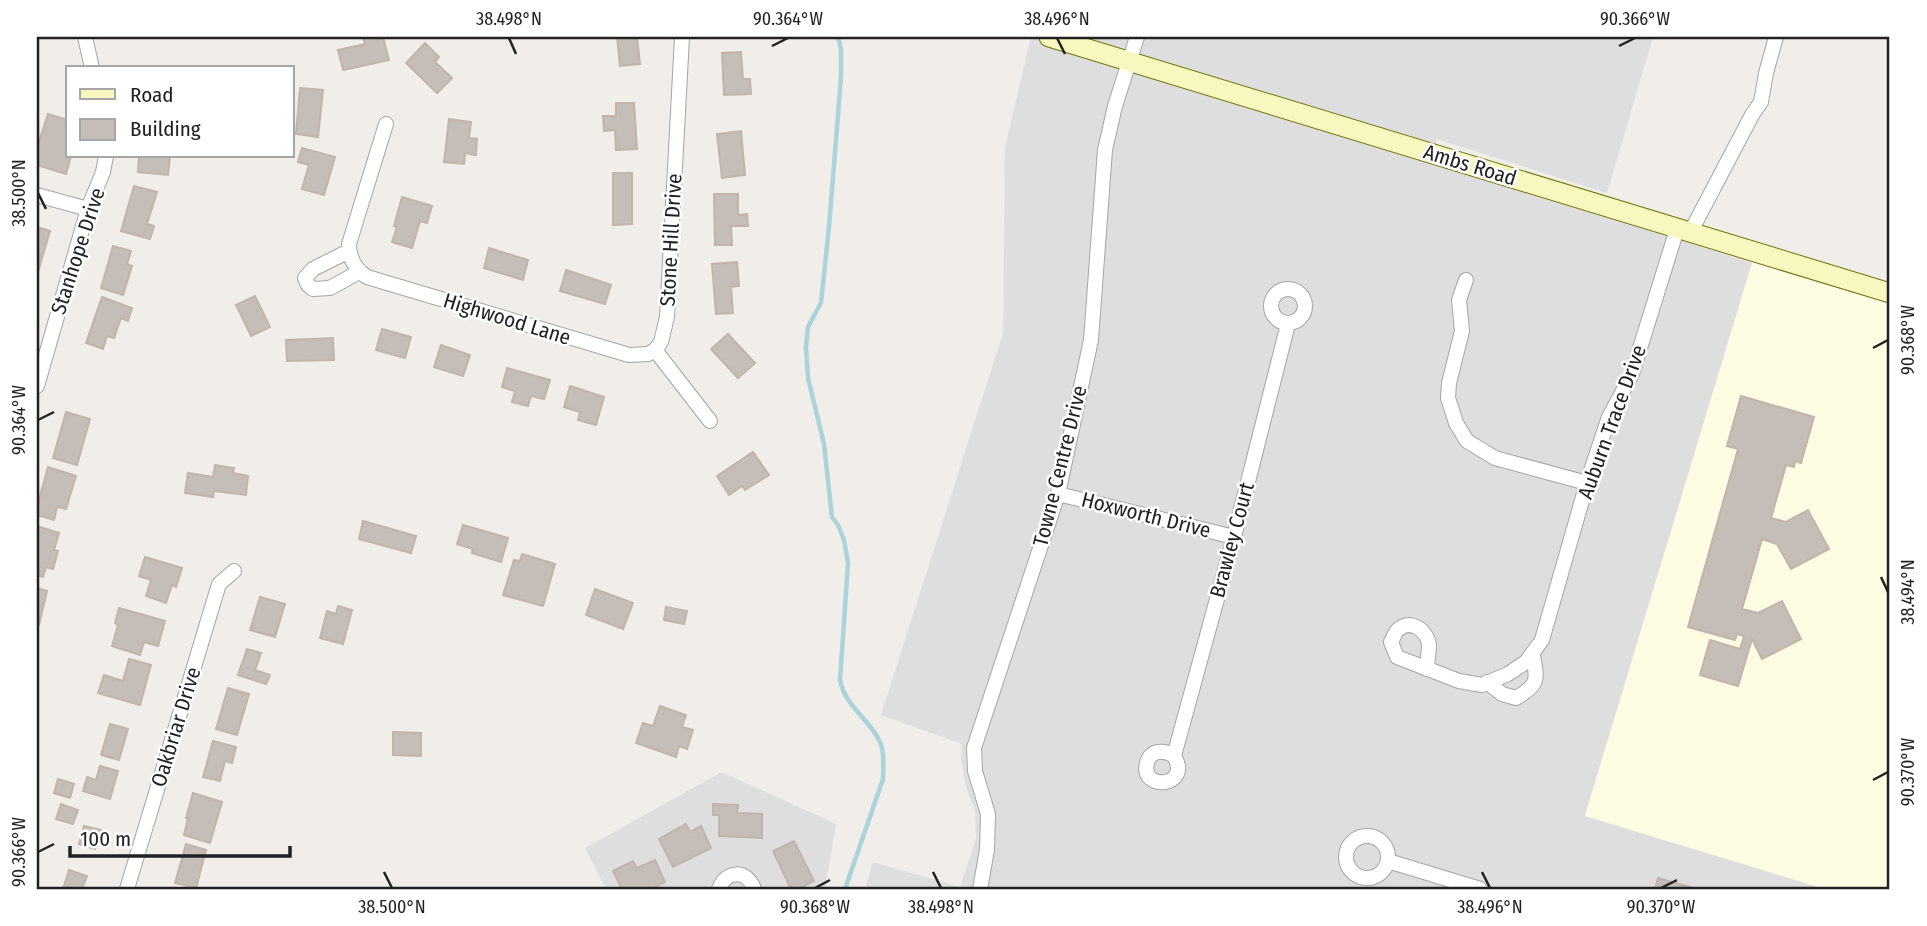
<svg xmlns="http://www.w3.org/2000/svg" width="1927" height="926" viewBox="0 0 1927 926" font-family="'Fira Sans Condensed',sans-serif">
	<rect width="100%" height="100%" fill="#f1ede8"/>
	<!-- residential -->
	<g fill="#dfdede">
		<path d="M1031,37H1653L1607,193L1437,139L1431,162L1752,263L1585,815L1825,889H865L873,862L960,887L976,838L975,812L966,787L961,761L962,744L881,715L1003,333L1005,147Z"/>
		<path d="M722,772L836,824L825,889H606L585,848Z"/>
	</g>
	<!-- education -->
	<path fill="#fefde4" d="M1752,263L1890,304V889H1825L1585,816Z"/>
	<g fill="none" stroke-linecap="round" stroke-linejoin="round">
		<!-- stream -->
		<path stroke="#aad3dc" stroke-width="4.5" d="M838,37L841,49V77L829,227L821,303L808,327L806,347L808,378L824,444L832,517L838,525L844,540L848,563L840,680C845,706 868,718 879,740C885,752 883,767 883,779L845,889"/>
	</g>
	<!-- building -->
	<g fill="#c5bdb7" stroke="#c2b4ab" stroke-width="2">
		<path d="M363,37H383L389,60L343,70L338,50L365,44Z"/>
		<path d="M617,37H637L640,64L620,66Z"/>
		<path d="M425,43L439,57L435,62L452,78L437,93L406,63Z"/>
		<path d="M741,52L743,79H750L751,94L724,95L722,53Z"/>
		<path d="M300,88L323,90L318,137L296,134Z"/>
		<path d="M616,103H634L637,149L616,150L615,130L604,131L603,116H616Z"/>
		<path d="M48,114L68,120V156H71L66,174L37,165V148Z"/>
		<path d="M449,119L471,122L469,138L477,139L476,155L465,153L464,164L444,162Z"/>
		<path d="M741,131L745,175L722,178L717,134Z"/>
		<path d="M302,148L335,157L324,195L302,189L309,165L298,162Z"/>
		<path d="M139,156H170L168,175L138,172Z"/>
		<path d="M613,173H632V224L613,225Z"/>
		<path d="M134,186L157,192L147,224L154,226L150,239L121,231Z"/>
		<path d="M714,194H738V215L747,214L748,226H731L732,245H715Z"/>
		<path d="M402,197L432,206L427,223L420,221L412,248L392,242L397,227L394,226Z"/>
		<path d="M37,227L50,231L38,272H37Z"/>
		<path d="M113,246L131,251L127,264L132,266L123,295L101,288Z"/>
		<path d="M489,248L528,260L523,280L484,268Z"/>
		<path d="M737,262L739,286L731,287L733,313L716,314L712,264Z"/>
		<path d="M566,270L611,285L605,304L560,291Z"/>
		<path d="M255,296L270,327L251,336L236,305Z"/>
		<path d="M102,297L132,308L128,321L121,318L114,338L107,336L103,349L86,343Z"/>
		<path d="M382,329L411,337L405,358L376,350Z"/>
		<path d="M728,334L755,363L738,378L711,349Z"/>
		<path d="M333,338L334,360L287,361L286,340Z"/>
		<path d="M441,345L470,355L463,376L434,367Z"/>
		<path d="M507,368L550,380L544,399L531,396L528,406L512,402L515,391L502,387Z"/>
		<path d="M570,386L604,397L596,425L578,420L580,412L564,407Z"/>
		<path d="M1741,396L1814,417L1801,463L1795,461L1794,467L1786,465L1771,518L1786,522L1808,510L1829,549L1791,569L1777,544L1762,539L1742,609L1758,613L1782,601L1801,639L1762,659L1752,639L1738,686L1700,675L1710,640L1740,649L1744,636L1737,634L1735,640L1688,627L1738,449L1727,446Z"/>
		<path d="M66,412L90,419L77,465L53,458Z"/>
		<path d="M753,452L769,475L745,490L742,486L729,495L717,476Z"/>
		<path d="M215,465L234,468L233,473L248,476L246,495L214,491L213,497L185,493L188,473L213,477Z"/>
		<path d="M48,467L76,476L66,509L57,507L54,520L37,515V507Z"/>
		<path d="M363,521L416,536L411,553L359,539Z"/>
		<path d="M463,525L508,538L501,562L472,553L473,549L457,544Z"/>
		<path d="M37,526L59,533L54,550L58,551L53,569L46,567L43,577L37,575Z"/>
		<path d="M522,554L555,564L543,606L503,595L514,560L520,561Z"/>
		<path d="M145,557L182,568L176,587L172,585L166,603L146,596L151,580L139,576Z"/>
		<path d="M37,588L47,591L39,625L37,624Z"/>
		<path d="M595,589L633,603L623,629L586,615Z"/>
		<path d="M260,597L285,604L275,637L250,630Z"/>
		<path d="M338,606L352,610L343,644L320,638L327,611L336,614Z"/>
		<path d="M666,607L687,611L684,624L664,620Z"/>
		<path d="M119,608L165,621L158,646L144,642L140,655L112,646L118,625L115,623Z"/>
		<path d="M247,649L261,653L255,670L270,675L266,684L238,675Z"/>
		<path d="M129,659L151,665L140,705L98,693L104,675L123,681Z"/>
		<path d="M228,688L249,694L237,735L216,729Z"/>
		<path d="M660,706L686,715L682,727L693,730L687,749L679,746L676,757L636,743L643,723L653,726Z"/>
		<path d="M110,724L128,729L119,760L101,755Z"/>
		<path d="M393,732L421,733V756L393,755Z"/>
		<path d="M213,741L236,747L232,763L225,761L220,781L203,777Z"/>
		<path d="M100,766L118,771L110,799L83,791L87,777L96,780Z"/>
		<path d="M58,779L74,784L70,798L54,793Z"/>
		<path d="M193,793L222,802L210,843L184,835L188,818H186Z"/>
		<path d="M61,804L78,810L73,824L56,819Z"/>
		<path d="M713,804L738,805L737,813L762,814V838L719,836V815H713Z"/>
		<path d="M686,824L690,832L701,826L711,848L673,867L659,839Z"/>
		<path d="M84,826L101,830L95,849L79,844Z"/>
		<path d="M794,841L814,881L798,889H791L773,851Z"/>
		<path d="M186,844L206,850L196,888L175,883Z"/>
		<path d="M655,860L665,882L650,889H622L613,871L633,861L637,868Z"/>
		<path d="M69,870L87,876L82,889H63Z"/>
		<path d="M1658,878L1697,889H1655Z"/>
	</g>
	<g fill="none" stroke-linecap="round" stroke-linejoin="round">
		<!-- street casing -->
		<g stroke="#a5a5a5" stroke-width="16">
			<g id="street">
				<path d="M85,37L92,68"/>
				<path d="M682,37L667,317L661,342L655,350L710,421"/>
				<path d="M386,124L349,244C349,259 355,269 367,277L629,355L648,354L655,350"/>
				<path d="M37,195L88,209"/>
				<path d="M1690,233L1752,115L1761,102L1766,73L1776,37"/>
				<path d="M349,251L313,269L305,278L308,285L313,289L330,288L359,272"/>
				<path d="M1466,280L1459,300L1462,331L1449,383L1448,398L1456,423L1467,441L1495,458L1587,483"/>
				<circle cx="1288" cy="306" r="17"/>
				<path d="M37,386L88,209L103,172L106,156"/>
				<path d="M1058,494L1234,537"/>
				<path d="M1427,669C1427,661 1429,653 1429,645C1427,629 1408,617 1396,632C1394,635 1393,639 1391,642L1397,657L1459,681L1482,685L1508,674L1526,662L1542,640L1587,483L1609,417L1632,374L1677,229"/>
				<path d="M1487,682L1502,694L1516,698C1540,684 1537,680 1533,655"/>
				<path d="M1174,756C1164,750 1151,749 1147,763C1139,792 1193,787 1174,756L1234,537L1288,324"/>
				<circle cx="1367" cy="857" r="21"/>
				<path d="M1388,861L1480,889"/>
				<path d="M127,889L219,584L234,571"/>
				<path d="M719,889C726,870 747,869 754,889"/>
				<path d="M980,889L987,850L988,814L975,771L974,748L1058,494L1091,340L1105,150L1115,106L1137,37"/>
			</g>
		</g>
		<!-- secondary casing -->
		<g stroke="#6e760a" stroke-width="21">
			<path id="secondary" d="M1049,37L1890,293"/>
		</g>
		<!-- street -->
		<use href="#street" stroke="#fff" stroke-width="14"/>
		<!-- secondary -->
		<use href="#secondary" stroke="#f7f7bf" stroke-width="19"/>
	</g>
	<!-- ticks -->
	<path fill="none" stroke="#212121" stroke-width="2.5" d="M509,38L516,54M1057,38L1065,54M772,46L788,38M1619,46L1635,38M38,193L46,209M1873,348L1888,340M38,420L54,412M1881,577L1888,592M1873,780L1888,772M38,852L54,844M384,872L392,888M933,872L941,888M1482,872L1490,888M815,888L830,880M1661,888L1677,880"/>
	<g text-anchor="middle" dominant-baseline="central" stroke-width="5" stroke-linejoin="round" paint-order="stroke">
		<!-- street labels -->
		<g font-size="21" fill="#212121" stroke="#fff">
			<text transform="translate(1470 165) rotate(17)">Ambs Road</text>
			<text transform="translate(671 240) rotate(-87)">Stone Hill Drive</text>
			<text transform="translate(78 251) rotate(-72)">Stanhope Drive</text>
			<text transform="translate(507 319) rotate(17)">Highwood Lane</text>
			<text transform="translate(1612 422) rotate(-70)">Auburn Trace Drive</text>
			<text transform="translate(1060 466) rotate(-76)">Towne Centre Drive</text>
			<text transform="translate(1146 515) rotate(14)">Hoxworth Drive</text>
			<text transform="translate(1232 540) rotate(-75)">Brawley Court</text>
			<text transform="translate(176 727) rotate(-73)">Oakbriar Drive</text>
		</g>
	</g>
	<!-- border -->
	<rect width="1927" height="926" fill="none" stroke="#ffffff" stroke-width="77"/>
	<!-- legend -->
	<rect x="66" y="66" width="228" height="91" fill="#ffffff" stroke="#a6a6a6" stroke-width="2"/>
	<rect x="80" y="89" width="35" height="10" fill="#f7f7bf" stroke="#a6a6a6" stroke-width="2"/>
	<text x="130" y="102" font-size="21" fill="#212121">Road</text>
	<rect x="80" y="119" width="35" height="21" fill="#c5bdb7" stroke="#a6a6a6" stroke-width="2"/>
	<text x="130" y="136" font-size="21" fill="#212121">Building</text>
	<!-- scale -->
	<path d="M70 846v10h220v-10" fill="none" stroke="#212121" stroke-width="3.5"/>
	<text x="80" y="846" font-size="21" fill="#212121" stroke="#ffffff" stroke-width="5" paint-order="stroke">100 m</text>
	<rect x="38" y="38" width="1850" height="850" fill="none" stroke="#212121" stroke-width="2.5"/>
	<g font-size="18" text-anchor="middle" fill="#212121">
		<text x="509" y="25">38.498°N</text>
		<text x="788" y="25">90.364°W</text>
		<text x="1057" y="25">38.496°N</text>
		<text x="1635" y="25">90.366°W</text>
		<text transform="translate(19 193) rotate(-90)" y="6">38.500°N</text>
		<text transform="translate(1908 340) rotate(-90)" y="6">90.368°W</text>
		<text transform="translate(19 420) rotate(-90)" y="6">90.364°W</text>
		<text transform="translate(1908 592) rotate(-90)" y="6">38.494°N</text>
		<text transform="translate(1908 772) rotate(-90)" y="6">90.370°W</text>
		<text transform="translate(19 852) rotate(-90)" y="6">90.366°W</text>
		<text x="392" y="913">38.500°N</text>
		<text x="815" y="913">90.368°W</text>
		<text x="941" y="913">38.498°N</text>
		<text x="1490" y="913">38.496°N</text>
		<text x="1661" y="913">90.370°W</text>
	</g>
</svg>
